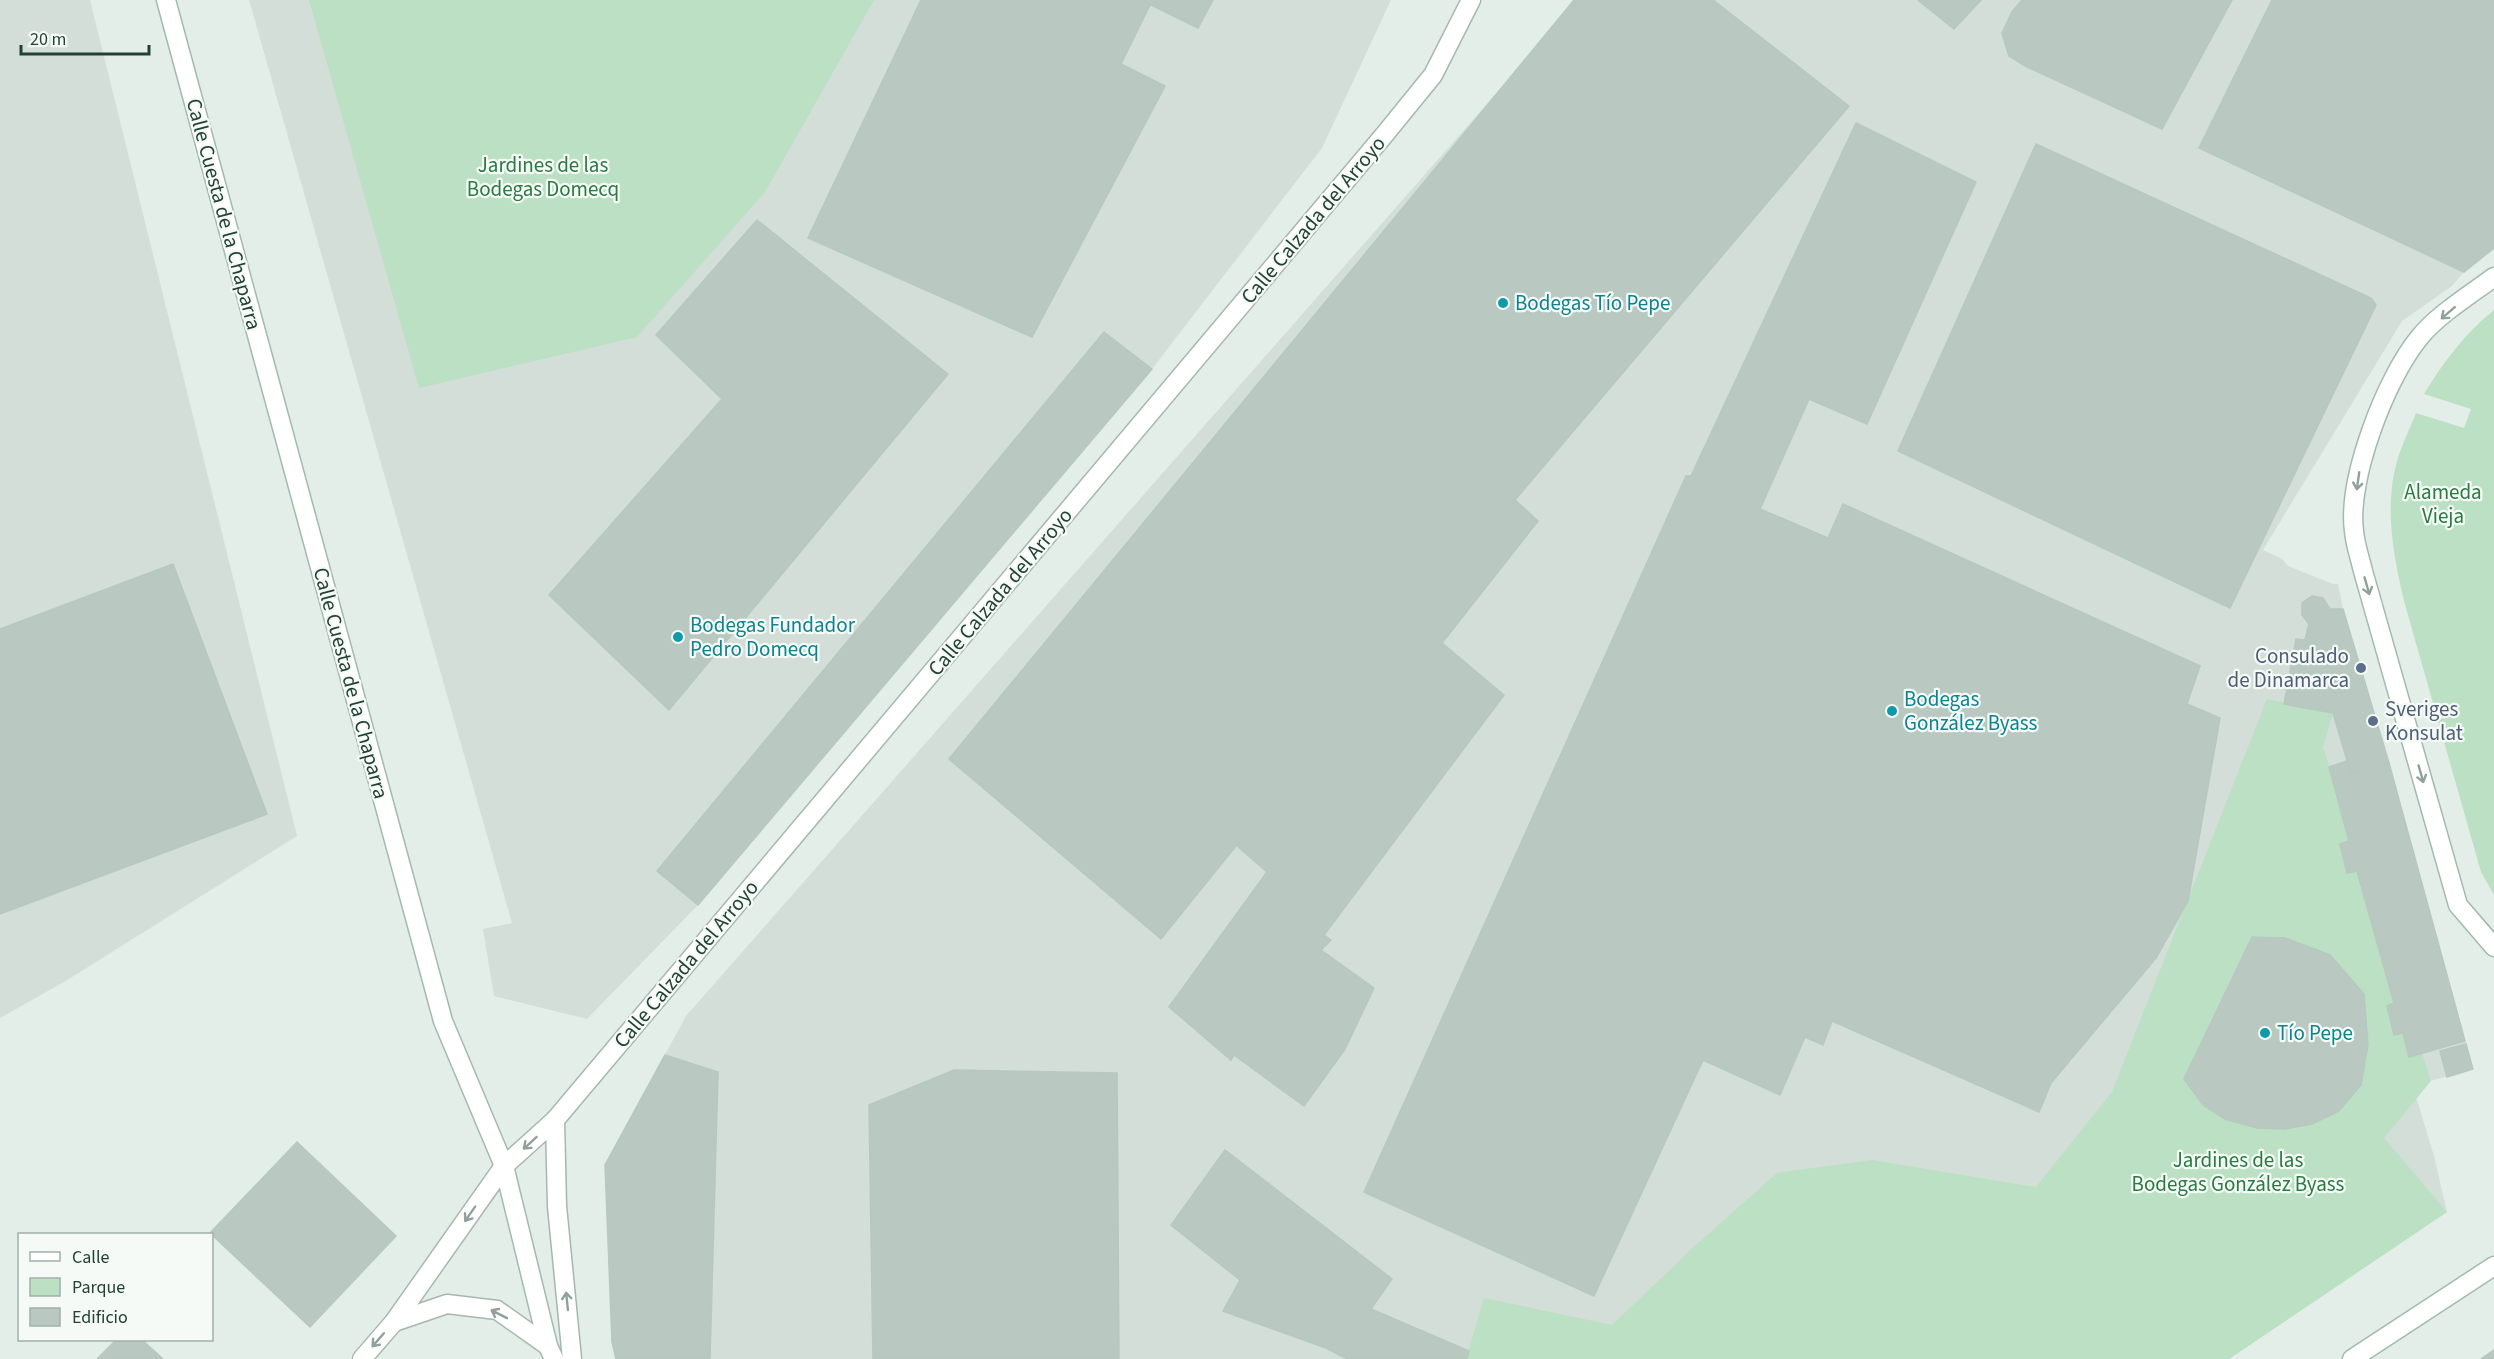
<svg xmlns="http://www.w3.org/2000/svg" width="2494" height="1359" viewBox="0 0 2494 1359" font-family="'Source Sans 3',sans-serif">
	<rect width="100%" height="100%" fill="#e4eee9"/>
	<!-- built -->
	<g fill="#d2ded7">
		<path d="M0,0H90L297,836L64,982L0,1018Z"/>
		<path d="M249,0H1391L1322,148L1152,369L698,905L587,1019L494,996L483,929L512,923Z"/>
		<path d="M1578,0H2494V248L2464,272L2452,286L2402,321L2263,550L2282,559L2288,566L2333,584H2338L2343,609L2389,763L2473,1069L2416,1085L2414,1090L2434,1156L2447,1212L2229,1359H616L612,1342L605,1165L686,1016Z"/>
	</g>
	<!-- green -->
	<g fill="#bce0c3">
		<path d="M309,0H874L765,192L637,337L419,388Z"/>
		<path d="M2494,310V895L2481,872L2404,601C2394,558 2385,513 2395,469C2399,450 2409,431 2416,413L2464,428L2471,409L2424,394C2442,364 2466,332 2494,310Z"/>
		<path d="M2267,699L2333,713L2323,747L2431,1081L2384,1138L2447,1212L2229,1359H1466L1484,1298L1612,1325L1697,1244L1777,1173L1872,1160L2036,1187L2112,1092Z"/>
	</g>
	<!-- building -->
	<g fill="#b9c9c1" stroke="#b6c8bf" stroke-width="1.5">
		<path d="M921,0H1141L1150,5L1121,64L1165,86L1032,337L808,238Z"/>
		<path d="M1141,0H1213L1198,28Z"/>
		<path d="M1574,0H1713L1849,106L1515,500L1161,939L949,759Z"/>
		<path d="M1918,0H1981L1954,29Z"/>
		<path d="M2022,0H2232L2162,129L2027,67L2009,56L2002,33L2012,12Z"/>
		<path d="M2272,0H2494V248L2464,272L2199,148Z"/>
		<path d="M1856,123L1976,182L1867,424L1809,399L1760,509L1828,538L1843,504L2200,666L2187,704L2220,718L2188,901L2156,958L2051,1083L2039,1112L1832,1021L1823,1045L1805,1037L1780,1095L1703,1060L1594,1296L1364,1192L1686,476H1691Z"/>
		<path d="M2036,144L2371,298L2376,305L2230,608L1898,451Z"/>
		<path d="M757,220L948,374L669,710L549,595L722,399L656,335Z"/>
		<path d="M1104,332L1152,369L698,905L657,871Z"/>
		<path d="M1515,500L1538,521L1442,643L1504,695L1324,935L1331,940L1321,950L1374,988L1345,1049L1304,1106L1234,1055L1231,1060L1169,1007L1267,872L1236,845Z"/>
		<path d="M173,564L267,814L0,914V629Z"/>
		<path d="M2312,596L2323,598L2330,609H2343L2389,763L2351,774L2333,713L2284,704L2296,639L2305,640L2309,624L2302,615V603Z"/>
		<path d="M2347,761L2351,774L2389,763L2465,1041L2409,1057L2403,1033L2394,1035L2387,1006L2394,1003L2357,871L2347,873L2340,844L2349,841L2329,767Z"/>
		<path d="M2252,937L2285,938L2330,955L2364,994L2368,1045L2361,1085L2339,1111L2312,1124L2285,1129L2257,1128L2225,1119L2203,1105L2184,1079Z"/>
		<path d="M2466,1044L2473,1069L2447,1077L2440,1051Z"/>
		<path d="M665,1055L718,1072L710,1359H616L612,1342L605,1165Z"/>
		<path d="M954,1070L1117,1073L1119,1359H873L869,1105Z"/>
		<path d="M297,1142L396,1236L310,1327L210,1233Z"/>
		<path d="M1225,1150L1392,1279L1371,1309L1469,1351L1467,1359H1347L1326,1348L1223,1311L1240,1280L1171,1225Z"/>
		<path d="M116,1340H142L163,1359H97Z"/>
		<path d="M2494,1350V1359H2481Z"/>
	</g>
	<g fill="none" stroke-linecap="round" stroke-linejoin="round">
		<!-- street casing -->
		<g stroke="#a6b7b0" stroke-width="21">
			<g id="street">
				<path d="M555,1120L557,1206L572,1359"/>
				<path d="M394,1322L447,1304L497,1310L548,1346"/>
				<path d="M362,1359L394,1322L504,1166L555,1120L1385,134L1433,75L1471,0"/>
			</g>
		</g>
		<!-- secondary casing -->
		<g stroke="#a1bab0" stroke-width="21">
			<g id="secondary">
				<path d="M166,0L443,1021L504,1166L548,1346L554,1359"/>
				<path d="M2494,277C2471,294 2436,316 2419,338C2386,378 2347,479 2354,531C2355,544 2360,558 2363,571L2458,905L2494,947"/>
				<path d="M2352,1359L2494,1266"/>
			</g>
		</g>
		<!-- street -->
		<use href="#street" stroke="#fff" stroke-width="18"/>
		<!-- secondary -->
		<use href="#secondary" stroke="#fff" stroke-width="18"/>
	</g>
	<!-- one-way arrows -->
	<defs><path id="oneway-shaft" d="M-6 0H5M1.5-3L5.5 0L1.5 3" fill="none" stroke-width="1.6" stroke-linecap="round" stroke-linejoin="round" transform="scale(1.5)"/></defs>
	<g stroke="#90a09a">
		<use href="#oneway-shaft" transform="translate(2448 313) rotate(139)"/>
		<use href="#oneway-shaft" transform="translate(2358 481) rotate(98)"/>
		<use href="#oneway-shaft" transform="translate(2367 586) rotate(74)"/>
		<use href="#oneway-shaft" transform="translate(2421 774) rotate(74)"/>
		<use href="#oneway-shaft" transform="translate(530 1143) rotate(138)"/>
		<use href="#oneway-shaft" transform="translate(470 1214) rotate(125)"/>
		<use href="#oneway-shaft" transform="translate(567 1301) rotate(-96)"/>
		<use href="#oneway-shaft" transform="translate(499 1314) rotate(-153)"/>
		<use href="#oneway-shaft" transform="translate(378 1340) rotate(131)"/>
	</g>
	<!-- markers -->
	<g fill="#0f9aa8" stroke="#f5faf7" stroke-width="2">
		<circle cx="1503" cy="303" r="6"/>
		<circle cx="678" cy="637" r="6"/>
		<circle cx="1892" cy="711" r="6"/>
		<circle cx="2265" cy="1033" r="6"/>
	</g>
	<g fill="#5c6f8a" stroke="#f5faf7" stroke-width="2">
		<circle cx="2361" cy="668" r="6"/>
		<circle cx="2373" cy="721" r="6"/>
	</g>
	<g text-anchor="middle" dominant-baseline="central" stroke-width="4.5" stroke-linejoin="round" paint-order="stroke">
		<!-- park labels -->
		<g font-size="21" fill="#2a7a42" stroke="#f5faf7">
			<text x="543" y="165">Jardines de las<tspan x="543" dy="24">Bodegas Domecq</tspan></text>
			<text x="2443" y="492">Alameda<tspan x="2443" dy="24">Vieja</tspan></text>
			<text x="2238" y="1160">Jardines de las<tspan x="2238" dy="24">Bodegas González Byass</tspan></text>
		</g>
		<!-- street labels -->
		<g font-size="21" fill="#224136" stroke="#f5faf7">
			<text transform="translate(224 214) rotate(75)">Calle Cuesta de la Chaparra</text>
			<text transform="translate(1313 220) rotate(-50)">Calle Calzada del Arroyo</text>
			<text transform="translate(1000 592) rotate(-50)">Calle Calzada del Arroyo</text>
			<text transform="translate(351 683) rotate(75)">Calle Cuesta de la Chaparra</text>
			<text transform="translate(686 964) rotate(-50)">Calle Calzada del Arroyo</text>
		</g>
		<!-- culture labels -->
		<g font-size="21" fill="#0d838f" stroke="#f5faf7" text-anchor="start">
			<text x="1515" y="303">Bodegas Tío Pepe</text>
			<text x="690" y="625">Bodegas Fundador<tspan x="690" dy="24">Pedro Domecq</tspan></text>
			<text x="1904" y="699">Bodegas<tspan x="1904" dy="24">González Byass</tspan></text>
			<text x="2277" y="1033">Tío Pepe</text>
		</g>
		<!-- service labels -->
		<g font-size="21" fill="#4e5e75" stroke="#f5faf7" text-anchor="end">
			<text x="2349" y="656">Consulado<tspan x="2349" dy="24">de Dinamarca</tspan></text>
			<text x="2385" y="709" text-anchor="start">Sveriges<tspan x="2385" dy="24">Konsulat</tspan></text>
		</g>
	</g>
	<!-- legend -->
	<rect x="18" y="1233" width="195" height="108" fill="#f5faf7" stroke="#a1b0aa" stroke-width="1.5"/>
	<rect x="30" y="1252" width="30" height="9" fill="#ffffff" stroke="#a1b0aa" stroke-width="1.5"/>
	<text x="72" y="1263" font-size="18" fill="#224136">Calle</text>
	<rect x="30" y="1278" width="30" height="18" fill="#bce0c3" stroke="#a1b0aa" stroke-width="1.5"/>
	<text x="72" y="1293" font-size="18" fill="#224136">Parque</text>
	<rect x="30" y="1308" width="30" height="18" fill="#b9c9c1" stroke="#a1b0aa" stroke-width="1.5"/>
	<text x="72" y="1323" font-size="18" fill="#224136">Edificio</text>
	<!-- scale -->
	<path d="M21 45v9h128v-9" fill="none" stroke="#224136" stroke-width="3"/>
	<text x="30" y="45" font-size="18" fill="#224136" stroke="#f5faf7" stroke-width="4.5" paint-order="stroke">20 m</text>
</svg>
